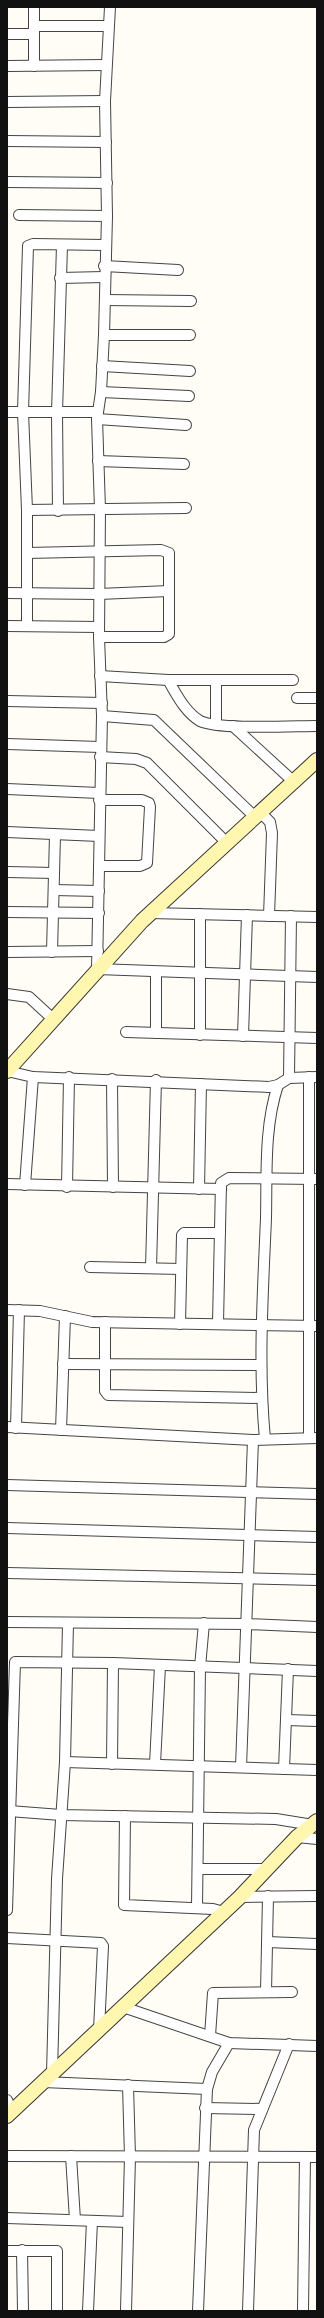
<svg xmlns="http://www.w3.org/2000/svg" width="324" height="2318" viewBox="0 0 324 2318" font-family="'Times New Roman',serif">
	<rect width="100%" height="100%" fill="#fffdf5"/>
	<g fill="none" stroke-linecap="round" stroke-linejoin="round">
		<!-- street casing -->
		<g stroke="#444" stroke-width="12">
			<g id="street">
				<path d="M110,7L105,101L107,216L104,335L101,392L97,419L100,509L99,637L102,716L97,969L317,977"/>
				<path d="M35,26H108"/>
				<path d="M7,34H34"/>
				<path d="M7,66L106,65"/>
				<path d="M34,66V7"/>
				<path d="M7,102L105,101"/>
				<path d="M7,141L106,142"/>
				<path d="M7,182L107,183"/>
				<path d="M19,215L107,216"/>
				<path d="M104,266L178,270"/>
				<path d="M60,278L104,277"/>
				<path d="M105,300L191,301"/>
				<path d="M104,335H190"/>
				<path d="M102,366L190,371"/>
				<path d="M101,392L189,396"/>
				<path d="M7,412H98"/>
				<path d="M97,419L186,425"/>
				<path d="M98,461L184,464"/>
				<path d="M27,510L186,508"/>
				<path d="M58,511L57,413L62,245"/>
				<path d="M27,553L161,550L169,553V634L164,637H99"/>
				<path d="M7,593L99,594L169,591"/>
				<path d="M7,626L99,627"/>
				<path d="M27,626V510L23,412L28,246L33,244L105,245"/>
				<path d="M100,676L168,680H293"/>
				<path d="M168,680C177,695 185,712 200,721C219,730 293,726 317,726"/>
				<path d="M216,681V724"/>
				<path d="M297,698H317"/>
				<path d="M7,701L102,703"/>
				<path d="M102,716L154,720L256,818"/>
				<path d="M233,726L294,782"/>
				<path d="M7,744L100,747"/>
				<path d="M100,757L136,759L147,763L228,844"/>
				<path d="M7,789L99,793"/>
				<path d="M99,800H142L149,803L150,807L147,863L140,866H99"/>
				<path d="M261,813L270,822L272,833L269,916"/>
				<path d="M7,832L99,836"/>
				<path d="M7,872L54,873"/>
				<path d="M54,890L99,891"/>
				<path d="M7,912L99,913"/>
				<path d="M150,913L317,917"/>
				<path d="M200,914V1035"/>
				<path d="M7,952L98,951"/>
				<path d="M52,952L55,835"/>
				<path d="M156,972V1033"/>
				<path d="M7,994L29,997L54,1020"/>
				<path d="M126,1032L317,1038"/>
				<path d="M243,1036L247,915"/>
				<path d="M7,1071L33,1077L269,1087L278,1085L289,1078L317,1077"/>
				<path d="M309,1077V1438"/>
				<path d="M289,1078L291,916"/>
				<path d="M112,1079L113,1187"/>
				<path d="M7,1184L221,1189"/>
				<path d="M25,1185L33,1077"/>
				<path d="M67,1187L69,1077"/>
				<path d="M199,1189L201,1084"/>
				<path d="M90,1267L181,1269"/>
				<path d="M151,1268L156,1080"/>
				<path d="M7,1310L40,1311L92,1322L317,1326"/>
				<path d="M105,1322V1391L108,1395L261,1398"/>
				<path d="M218,1323L221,1183L229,1178L317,1179"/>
				<path d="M180,1324L182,1235L184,1233H220"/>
				<path d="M63,1364L261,1365"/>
				<path d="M7,1427L253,1440L317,1438"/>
				<path d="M16,1428L19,1310"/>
				<path d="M61,1430L65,1316"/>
				<path d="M265,1439C258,1365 263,1291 266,1218C267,1174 264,1127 278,1085"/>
				<path d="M7,1485L317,1494"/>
				<path d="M7,1528L317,1537"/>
				<path d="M7,1573L317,1580"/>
				<path d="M7,1622L247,1624L317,1627"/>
				<path d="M287,1720L317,1721"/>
				<path d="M65,1762L317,1770"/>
				<path d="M112,1764L113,1663"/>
				<path d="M155,1764L160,1666"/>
				<path d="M241,1767L253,1440"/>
				<path d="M284,1769L288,1669"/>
				<path d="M9,1811L61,1815L276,1819L313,1825"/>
				<path d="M125,1816L124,1905L213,1909L224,1912"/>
				<path d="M297,1837L317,1839"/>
				<path d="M198,1869H265"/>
				<path d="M240,1897L317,1896"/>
				<path d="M197,1908L200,1667L204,1623"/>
				<path d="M7,1910L15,1662L113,1663L317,1671"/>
				<path d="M7,1938L101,1943L103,1946L99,2030"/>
				<path d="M267,1942L317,1944"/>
				<path d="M266,1992L268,1896"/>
				<path d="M123,2007L229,2043L317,2046"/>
				<path d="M210,2036L213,1993L292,1992"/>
				<path d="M52,2074L57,1879L65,1762L68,1623"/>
				<path d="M43,2082L207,2089"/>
				<path d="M7,2100L12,2111"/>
				<path d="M205,2108L262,2109"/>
				<path d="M7,2156L317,2157"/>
				<path d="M71,2156L75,2220"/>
				<path d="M7,2218L128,2222"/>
				<path d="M22,2250L23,2311"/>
				<path d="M7,2251H57V2311"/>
				<path d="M88,2311L92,2221"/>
				<path d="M126,2311L130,2157L128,2085"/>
				<path d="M198,2311L207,2089L212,2072L229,2043"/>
				<path d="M248,2311L254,2130L289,2044"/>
				<path d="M303,2311L305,2157"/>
			</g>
		</g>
		<!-- secondary casing -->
		<g stroke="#333" stroke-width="16">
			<g id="secondary">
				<path d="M7,1071L142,921L317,760"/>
				<path d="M7,2116L240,1897L297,1837L317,1821"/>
			</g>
		</g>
		<!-- street -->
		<use href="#street" stroke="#fff" stroke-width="10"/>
		<!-- secondary -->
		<use href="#secondary" stroke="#fff6b0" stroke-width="14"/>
	</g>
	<!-- border -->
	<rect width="324" height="2318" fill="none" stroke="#111111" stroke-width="16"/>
</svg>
